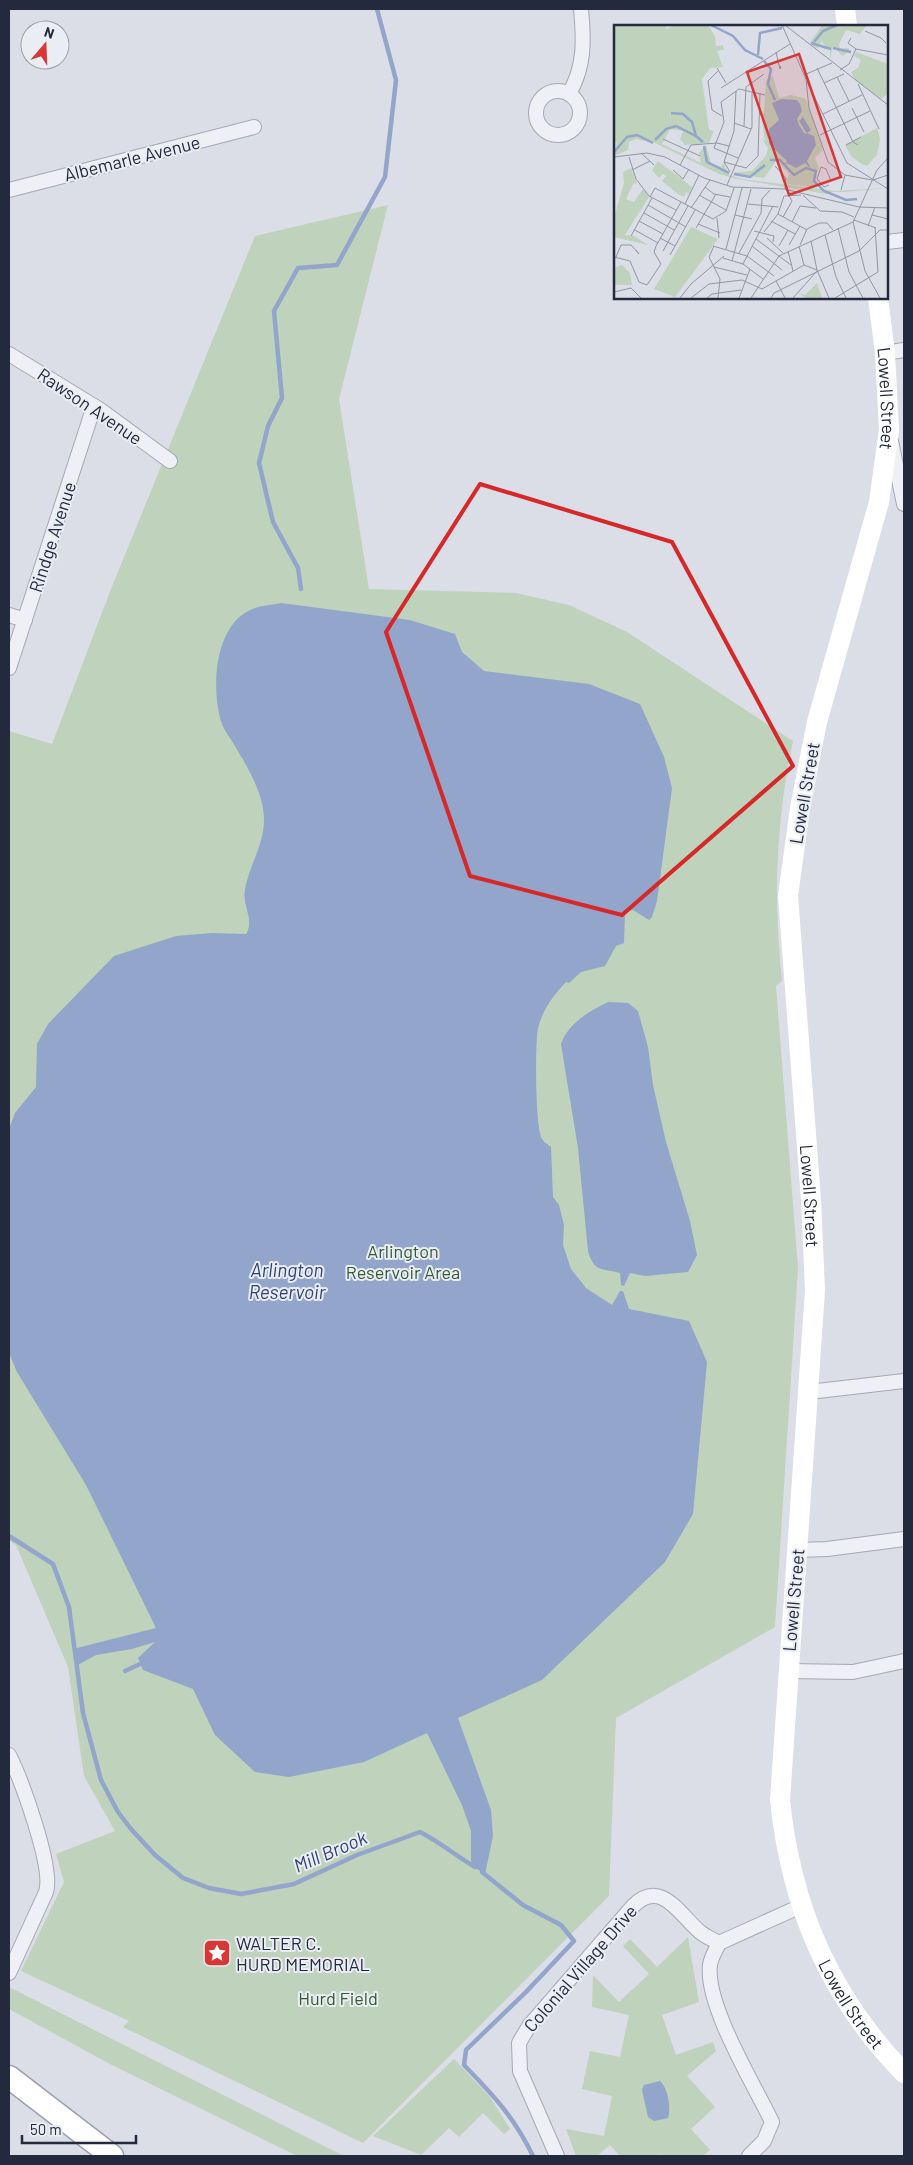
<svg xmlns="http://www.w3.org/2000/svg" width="913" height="2165" viewBox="0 0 913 2165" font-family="Barlow,sans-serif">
	<rect width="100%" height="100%" fill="#dbdee7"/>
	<!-- green -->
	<g fill="#bed2bc">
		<path d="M388,205L339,399L369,589L516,593L569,605L627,632L793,741C776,821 773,900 782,981L776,986L798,1268L775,1627L616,1718L609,1896L363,2143L123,2027L129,2021L21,1971L64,1882L56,1854L115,1831L84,1776L68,1667L16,1545L9,1541V731L52,744L111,589L255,236Z"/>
		<path d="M688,1937L699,2002L662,2015L676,2055L713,2042L716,2051L687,2076L715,2107L691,2129L710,2150L703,2156H663L661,2154L659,2156H620L610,2145L597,2156H576L566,2129L604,2136L612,2096L582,2089L590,2051L620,2057L629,2015L592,2007L593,1975L619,2002L649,1974L623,1946L630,1939L657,1967Z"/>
		<path d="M9,1987L344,2156H297L108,2063L9,2009Z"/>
		<path d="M454,2059L490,2097L510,2129L504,2134L483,2113L459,2137L449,2128L421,2155L373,2136Z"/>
	</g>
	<!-- water -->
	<g fill="#93a5ca">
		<path d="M281,603L410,620L455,634L462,652L484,671L589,684L640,704L664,757L672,788L657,901L652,917L649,920L633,910L625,912L624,943L616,946L605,966L581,972L569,983L566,982C553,996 543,1009 538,1028C535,1043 535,1128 542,1139C544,1142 548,1145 551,1147L553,1197L559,1205L564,1225L563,1245L571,1269L586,1288L612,1305L620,1291H623L629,1309L689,1321L707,1362L693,1514L665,1562L542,1680L458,1718L491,1810L493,1836L485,1874L471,1865V1831L462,1805L427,1733L364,1762L289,1777L255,1772L215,1735L193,1689L143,1670L138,1658L155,1642L132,1649L96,1655L76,1666L73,1649L156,1628L86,1485L17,1372L9,1353V1129L15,1113L36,1087L37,1044L48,1024L114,956L176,936L212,933L246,934C255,920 242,906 245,890C249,865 265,844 264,817C263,791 245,763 232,741C228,735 223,728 221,721C211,687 214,622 255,608C263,605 272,605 281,603Z"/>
		<path d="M608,1002L628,1003L638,1011L648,1047L653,1085L666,1142L690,1221L697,1255L688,1272L645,1276L630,1273L624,1286L621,1285L620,1273C601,1268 594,1272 588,1251L578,1148L561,1044C568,1024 589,1011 608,1002Z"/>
		<path d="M660,2081C668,2088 671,2108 668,2118L654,2121L648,2117L642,2090L644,2085Z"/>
	</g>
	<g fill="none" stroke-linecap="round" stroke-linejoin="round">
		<!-- stream -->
		<g stroke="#93a5ca" stroke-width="4.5">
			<path d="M301,589L298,568L273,522L259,463L268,426L282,398L274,311L298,268L337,265L385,177L396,80L377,9"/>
			<path d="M9,1536L53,1564L69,1607L83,1713L101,1780L118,1812L131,1829L155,1855L183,1878L209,1888L241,1894L294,1884L357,1855L420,1832C440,1842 456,1856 475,1867"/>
			<path d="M125,1671L140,1664"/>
			<path d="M482,1872L523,1905L561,1925L574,1941L526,1992L466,2050L464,2065C494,2096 514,2117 533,2156"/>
		</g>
		<!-- minor casing -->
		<g stroke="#a4a8b4" stroke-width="16">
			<g id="minor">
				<circle cx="558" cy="113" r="22"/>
				<path d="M569,94C585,66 584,40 581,9"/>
				<path d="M9,190L254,127"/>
				<path d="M887,242L904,240"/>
				<path d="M885,353L904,350"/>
				<path d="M9,354L99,409L170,461"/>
				<path d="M891,441L904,504"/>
				<path d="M9,615L25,620"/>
				<path d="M9,668L94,406"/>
				<path d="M809,1392L904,1381"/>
				<path d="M797,1550L827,1549L904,1539"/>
				<path d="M787,1671L853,1672L904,1661"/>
				<path d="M9,1755C21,1779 54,1868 46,1892L9,1973"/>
				<path d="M719,1943L801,1906"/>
				<path d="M557,2156L520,2071L519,2043L529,2026L633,1906C661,1878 680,1915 699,1931C704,1936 712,1939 719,1943C716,1950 711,1957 710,1965C705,2005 754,2084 772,2122L764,2141L749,2156"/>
			</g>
		</g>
		<!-- primary casing -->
		<g stroke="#9aa0b3" stroke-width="25">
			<path id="primary" d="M9,2077L112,2156"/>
		</g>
		<!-- minor -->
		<use href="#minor" stroke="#eef0f5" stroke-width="14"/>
		<!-- secondary -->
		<g stroke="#fff" stroke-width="20">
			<path d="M845,9L847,26"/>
			<path id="s1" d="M878,298L885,353L889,430L879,502L817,722L800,808L788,896L811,1200L815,1290L780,1800C791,1906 829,1996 904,2073"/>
		</g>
		<!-- primary -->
		<use href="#primary" stroke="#fff" stroke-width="22"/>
	</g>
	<!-- marked area -->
	<path fill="none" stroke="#d62828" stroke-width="4" stroke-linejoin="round" d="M480,484L672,542L793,766L622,915L470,876L386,632Z"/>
	<!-- icons -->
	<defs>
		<g id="sight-square" transform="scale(1.4375)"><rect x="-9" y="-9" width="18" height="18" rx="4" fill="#d73735" stroke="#ebedf5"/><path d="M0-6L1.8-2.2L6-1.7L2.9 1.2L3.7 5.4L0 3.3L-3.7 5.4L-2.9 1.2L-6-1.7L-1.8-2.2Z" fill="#fff"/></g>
	</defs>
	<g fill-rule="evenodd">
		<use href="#sight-square" x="217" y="1953"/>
	</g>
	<g text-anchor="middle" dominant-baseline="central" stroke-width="4" stroke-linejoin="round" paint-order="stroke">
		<!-- street labels -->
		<g font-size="18" fill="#242a3e" stroke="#ebedf5">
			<text transform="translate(132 158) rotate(-14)">Albemarle Avenue</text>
			<text stroke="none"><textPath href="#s1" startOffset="101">Lowell Street</textPath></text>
			<text transform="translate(90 406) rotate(34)">Rawson Avenue</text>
			<text transform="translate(52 537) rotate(-72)">Rindge Avenue</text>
			<text transform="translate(804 793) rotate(-80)">Lowell Street</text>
			<text stroke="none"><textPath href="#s1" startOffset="911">Lowell Street</textPath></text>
			<text transform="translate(793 1600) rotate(-85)">Lowell Street</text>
			<text transform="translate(580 1968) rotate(-49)">Colonial Village Drive</text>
			<text stroke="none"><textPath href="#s1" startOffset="1735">Lowell Street</textPath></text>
		</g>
		<!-- park labels -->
		<g font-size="18" fill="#325b31" stroke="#ebedf5">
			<text x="403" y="1251">Arlington<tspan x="403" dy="21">Reservoir Area</tspan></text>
			<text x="338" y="1998">Hurd Field</text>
		</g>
		<!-- poi labels -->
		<g font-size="18" fill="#242a3e" stroke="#ebedf5" text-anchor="start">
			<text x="236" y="1943">WALTER C.<tspan x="236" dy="21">HURD MEMORIAL</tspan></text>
		</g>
		<!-- water labels -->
		<g font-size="19" font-style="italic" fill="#2c4174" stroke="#ebedf5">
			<text x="287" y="1269">Arlington<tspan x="287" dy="22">Reservoir</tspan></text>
			<text transform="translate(330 1851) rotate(-23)">Mill Brook</text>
		</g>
	</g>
	<!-- overview -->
	<g transform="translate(614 25)">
		<rect width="274" height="274" fill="#dbdee7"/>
		<path d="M0,0H52V4L61,0H94L101,11L102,21L109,20L110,25L103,26L109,42L96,43L88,54L95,105L100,106L95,118L71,120L66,114L69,106L56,104L48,119L87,138L85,128L92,120L97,138L108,142L109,137L115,150L128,154L221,166L274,163L229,167H212L216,169H213L123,154L105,149L41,118L22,114L15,117L14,125L0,131L3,118L0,116ZM208,0H253L246,9L232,5L225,19L226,24L234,23L236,26L228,31L219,21L216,34V24L212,21L209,28L211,20L207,16L206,22L202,23L196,18ZM242,27L274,39V68L267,74L242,56L237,47L244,43L247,35L240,31ZM159,51L165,73L177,70L192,74L209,125L201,133L205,143L199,155L203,158L199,162L172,159L175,149L163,135L150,153L117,148L138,146L152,131L154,123L147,113L151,117L147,88H150L152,55ZM263,103L266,114L263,130L253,141L246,138L238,132L231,120ZM44,136L78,162L75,169L72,167L70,172L64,169L48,156L52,151L49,149L45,153L38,145ZM17,143L23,158L19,159L12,174L20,177L29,164L35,172L11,210L20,211L34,220L0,212V193L10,158L9,147ZM77,202L104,214L61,272L40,264ZM8,240L16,248L18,260H0V243ZM203,258L208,273H192L184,268L191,270Z" fill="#bed2bc"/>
		<path d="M168,74L183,75L186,79L188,86L183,94L185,100L190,108L193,109L185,96L189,92L197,105L193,108L200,111L202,120L193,136L197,144L191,138L182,143L173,138L170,140L173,136L155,119V104L165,95L158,78Z" fill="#93a5ca"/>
		<path fill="none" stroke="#93a5ca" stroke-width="2.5" d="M97,0L119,11L131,25L149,34M200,17L209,6L223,0M197,18L217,24M219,23L237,27M144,30L146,8L168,3M150,36L157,44L154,59L161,75M57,88L69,89L78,97L82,111L89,117M41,115L52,104L62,101L82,111M90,121L93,137L115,148M0,127L13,112L23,110L39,118M156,135H166L180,150L192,143L202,146L200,156L210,166L232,175L243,174M120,149L136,152L151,140"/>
		<path fill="none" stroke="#9296a3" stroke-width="1" d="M168,0L192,54L195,83L214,137L231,150L258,155M171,0L274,80M251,6L267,13L272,18M237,13L234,18L242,24M242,24L274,30M162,27L166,44L167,41M103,43L112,58M203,43L239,117L244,120M226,45L235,39L242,24M104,46L94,56L98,85L108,91M190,50L218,38M223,52L235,76M193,57L233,138L274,164M210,58L230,49M244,59L265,104M107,63L176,19M238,83L250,107M209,89L248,70M120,98L137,104M130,101L132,62L150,49M206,110L256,86M49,114L86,131M232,120L247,112M27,128L40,140M0,132L33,128L51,132L90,153L118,162L170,164L245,182L274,183M15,132L22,154L35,171L62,185M124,133L100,123L110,97L107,77L125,64L151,70M110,137L132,143L144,131L146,68M66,140L77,120L103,118L115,121M161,141L172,153L171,164M18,145L36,136M59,145L69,154L75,144M116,147L110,137L120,106L122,66M259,155L274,150M113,160L138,102V67M215,160L210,162L203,154L207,142L212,144L217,156M91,162L100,169L116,172M227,165L231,150M85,170L112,185M189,170L206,186L228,187L240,192M36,172L41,163L99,194L112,186L120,163M71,179L85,150M134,179L164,182M34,180L72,202M77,183L96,155M30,188L60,205M164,189L170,171L187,170M164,189L193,205M121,190L138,194M258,190L274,194M169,192L178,176L175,171M103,193L105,213M240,195L262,203M25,196L49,209M157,196L181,209M178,197L186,181L202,183M84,199L106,208M254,201L261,182M82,203L102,169M224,203L235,247L249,273M21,205L44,218M140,206L160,211L159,217M150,207L164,189M211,210L222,252L232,273M17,211L38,173M46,213L61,221M153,213L169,228M142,214L177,240M197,216L203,245L215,273M175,220L186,201M186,220L193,204L205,198H213L219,205M99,221L133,231L160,251M100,221L95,232L106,254L104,273M138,221L168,245M165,221L174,205M185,221L190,240M112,224L128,163M49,226L74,181M174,226L179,246M125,228L147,188L148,174L156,165M56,230L81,185M0,232L16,236L25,257L33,260L47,239L40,227L42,221L67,177M2,232L7,220H17L25,229L22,225M109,233L129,239L149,254M118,236L137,164M129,239L159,181M100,242L133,250M162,256L171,273M0,267L17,263L27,273M66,273L77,259L110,231M77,273L95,259L128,255L148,264L190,240L203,245M93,273L98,269L127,265M125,273L136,244M137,273L165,231L239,197M157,273L160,268L245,226L266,205H274M179,273L203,246M221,273L264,247L261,202M266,273L251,246L239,197L263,145L274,133"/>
		<path fill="#d73735" fill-opacity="0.15" stroke="#d73735" stroke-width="2.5" d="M185,29L227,152L175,170L133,47Z"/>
		<rect width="274" height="274" fill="none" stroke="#242a3e" stroke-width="2.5"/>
	</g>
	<!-- border -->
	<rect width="913" height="2165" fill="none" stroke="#242a3e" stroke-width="20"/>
	<!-- north arrow -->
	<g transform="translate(45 45) rotate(19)"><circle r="24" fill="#ebedf5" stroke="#9b9fac"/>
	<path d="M0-4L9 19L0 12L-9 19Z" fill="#d73735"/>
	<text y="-8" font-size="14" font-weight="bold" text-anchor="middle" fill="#242a3e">N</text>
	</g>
	<!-- scale -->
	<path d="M22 2135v8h114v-8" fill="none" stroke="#242a3e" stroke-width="2.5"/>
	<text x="30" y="2135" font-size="15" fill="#242a3e" stroke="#ebedf5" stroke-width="4" paint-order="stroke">50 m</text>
</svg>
